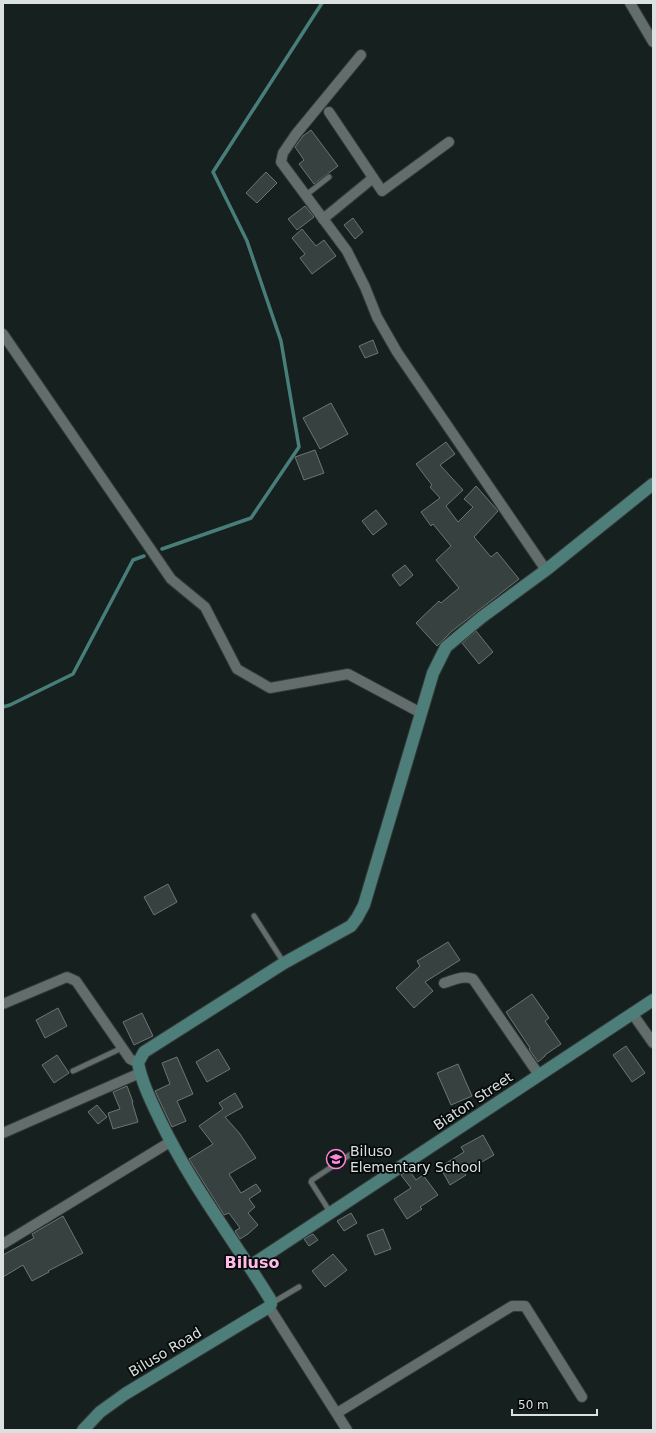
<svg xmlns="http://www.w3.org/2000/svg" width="656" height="1433" viewBox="0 0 656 1433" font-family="'DejaVu Sans',sans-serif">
	<rect width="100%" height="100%" fill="#16201f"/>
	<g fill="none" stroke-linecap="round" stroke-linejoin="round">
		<!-- stream -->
		<g stroke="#487e7a" stroke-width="3.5">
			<path d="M162,549L251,518L299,447L281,341L247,241L213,172L322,3"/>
			<path d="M3,707L10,705L73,674L133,560L144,556"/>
		</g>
	</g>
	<!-- building -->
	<g fill="#374140" stroke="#6b7674">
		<path d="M311,130L338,166L314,184L299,164L304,160L295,147L303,136Z"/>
		<path d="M266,172L277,183L257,203L246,193Z"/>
		<path d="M305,206L314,217L297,230L288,219Z"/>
		<path d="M353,218L363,232L355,239L344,225Z"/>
		<path d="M302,229L316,246L324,240L336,256L312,274L300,258L305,254L292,238Z"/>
		<path d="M373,340L378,353L365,358L359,346Z"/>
		<path d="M331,403L348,434L320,449L303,418Z"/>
		<path d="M446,442L455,454L440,465L463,490L446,506L458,522L473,507L464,499L476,486L498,511L474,537L491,557L497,552L519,579L452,631L437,646L416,623L439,601L441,603L459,588L436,560L451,546L433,524L431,526L421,512L440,498L430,487L432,485L416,464Z"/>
		<path d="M315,450L324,473L304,480L295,457Z"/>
		<path d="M376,510L387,524L373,535L362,521Z"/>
		<path d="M405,565L413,575L400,586L392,575Z"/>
		<path d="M476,631L493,652L479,664L462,643Z"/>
		<path d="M168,884L177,902L154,915L144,897Z"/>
		<path d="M448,942L460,960L425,982L433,991L414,1008L396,988L420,966L417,961Z"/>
		<path d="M532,994L549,1018L545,1021L561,1044L545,1055V1056L538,1062L529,1049L530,1048L506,1012Z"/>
		<path d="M58,1008L67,1026L45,1038L36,1020Z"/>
		<path d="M142,1013L153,1036L134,1045L123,1022Z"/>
		<path d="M626,1046L645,1073L632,1082L613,1055Z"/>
		<path d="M218,1049L230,1069L207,1082L196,1062Z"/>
		<path d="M57,1055L69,1073L54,1083L42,1065Z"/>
		<path d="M177,1057L193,1094L177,1101L186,1121L172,1127L155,1091L170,1084L162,1063Z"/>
		<path d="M458,1064L472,1096L451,1105L437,1073Z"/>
		<path d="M127,1086L133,1102H132L138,1122L113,1129L108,1113L120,1109L113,1092Z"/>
		<path d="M235,1093L243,1107L225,1117L240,1134L256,1158L229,1174L241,1193L256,1184L261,1191L249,1199L255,1207L248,1213L258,1225L248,1234L240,1239L235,1231L240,1228L229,1213L224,1215L189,1159L213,1144L199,1126L223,1109L219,1103Z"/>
		<path d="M97,1105L107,1117L98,1124L88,1112Z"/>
		<path d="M483,1135L494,1155L464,1172L466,1175L450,1185L440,1167L464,1152L461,1147Z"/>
		<path d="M409,1170L416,1180L423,1175L438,1195L420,1207L422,1209L407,1219L394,1199L411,1188L401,1175Z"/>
		<path d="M351,1213L357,1223L344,1231L337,1221Z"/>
		<path d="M63,1216L83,1253L48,1271L49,1272L32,1281L23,1265L3,1277V1255L34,1238L32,1234Z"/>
		<path d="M383,1229L391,1249L375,1255L367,1235Z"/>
		<path d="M313,1234L318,1240L309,1246L304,1239Z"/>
		<path d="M333,1254L347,1270L325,1287L312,1271Z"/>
	</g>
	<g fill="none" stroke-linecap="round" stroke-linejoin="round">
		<!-- lane casing -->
		<g stroke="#323938" stroke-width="7">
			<g id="lane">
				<path d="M306,195L329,177"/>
				<path d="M254,916L284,963"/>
				<path d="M73,1071L122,1048"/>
				<path d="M330,1212L311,1182L312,1180L351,1154"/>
				<path d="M272,1303L299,1287"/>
			</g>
		</g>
		<!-- street casing -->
		<g stroke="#323938" stroke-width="12">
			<g id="street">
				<path d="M630,3L653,42"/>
				<path d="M361,55L296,134L283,153L281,162L347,251L365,287L377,317L397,352L546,570"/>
				<path d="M329,112L382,191L449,142"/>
				<path d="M323,219L373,178"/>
				<path d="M3,334L171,579L205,607L237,669L270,688L348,674L421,713"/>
				<path d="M444,983C454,980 463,975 473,979L539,1075"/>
				<path d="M3,1004L67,977L76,981L130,1059L138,1063"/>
				<path d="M632,1013L653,1043"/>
				<path d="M3,1133L140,1073"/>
				<path d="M3,1244L170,1142"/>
				<path d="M269,1307L347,1430"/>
				<path d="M337,1413L512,1306H525L582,1397"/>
			</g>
		</g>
		<!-- secondary casing -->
		<g stroke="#323938" stroke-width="14">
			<g id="secondary">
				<path d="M250,1266L653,1000"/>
				<path d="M83,1430L100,1412L125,1394L269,1307L271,1304L270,1299C233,1239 190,1183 160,1120C151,1101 142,1083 138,1063L144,1052L284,963L351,926L357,918L364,905L433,673L446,647L482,617L546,570L653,484"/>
			</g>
		</g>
		<!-- lane -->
		<use href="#lane" stroke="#626d6c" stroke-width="5"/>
		<!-- street -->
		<use href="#street" stroke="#626d6c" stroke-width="10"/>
		<!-- secondary -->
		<use href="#secondary" stroke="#4d7e7a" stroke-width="12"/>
	</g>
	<!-- icons -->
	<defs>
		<g id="school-ring" transform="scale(1)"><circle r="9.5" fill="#050908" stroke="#fe85df" stroke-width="1.5"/><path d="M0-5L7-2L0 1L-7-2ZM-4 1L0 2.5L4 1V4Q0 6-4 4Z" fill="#fe85df"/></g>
	</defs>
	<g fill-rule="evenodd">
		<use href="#school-ring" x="336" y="1159"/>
	</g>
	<g text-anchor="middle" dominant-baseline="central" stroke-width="3.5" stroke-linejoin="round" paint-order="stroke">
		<!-- street labels -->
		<g font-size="14" fill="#dae1e0" stroke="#050908">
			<text transform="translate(473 1101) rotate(-34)">Biaton Street</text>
			<text transform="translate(165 1352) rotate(-31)">Biluso Road</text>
		</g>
		<!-- poi labels -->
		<g font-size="14" fill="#dae1e0" stroke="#050908" text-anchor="start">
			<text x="350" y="1151">Biluso<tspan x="350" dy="16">Elementary School</tspan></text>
		</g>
		<!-- quarter labels -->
		<g font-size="16" font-weight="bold" fill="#ffbaeb" stroke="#050908">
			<text x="252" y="1262">Biluso</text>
		</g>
	</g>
	<!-- border -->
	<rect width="656" height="1433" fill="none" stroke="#dae1e0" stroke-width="8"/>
	<!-- scale -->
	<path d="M512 1409v6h85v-6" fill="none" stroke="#dae1e0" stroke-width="2"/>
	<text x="518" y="1409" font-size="12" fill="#dae1e0" stroke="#050908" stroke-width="3" paint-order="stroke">50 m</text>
</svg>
